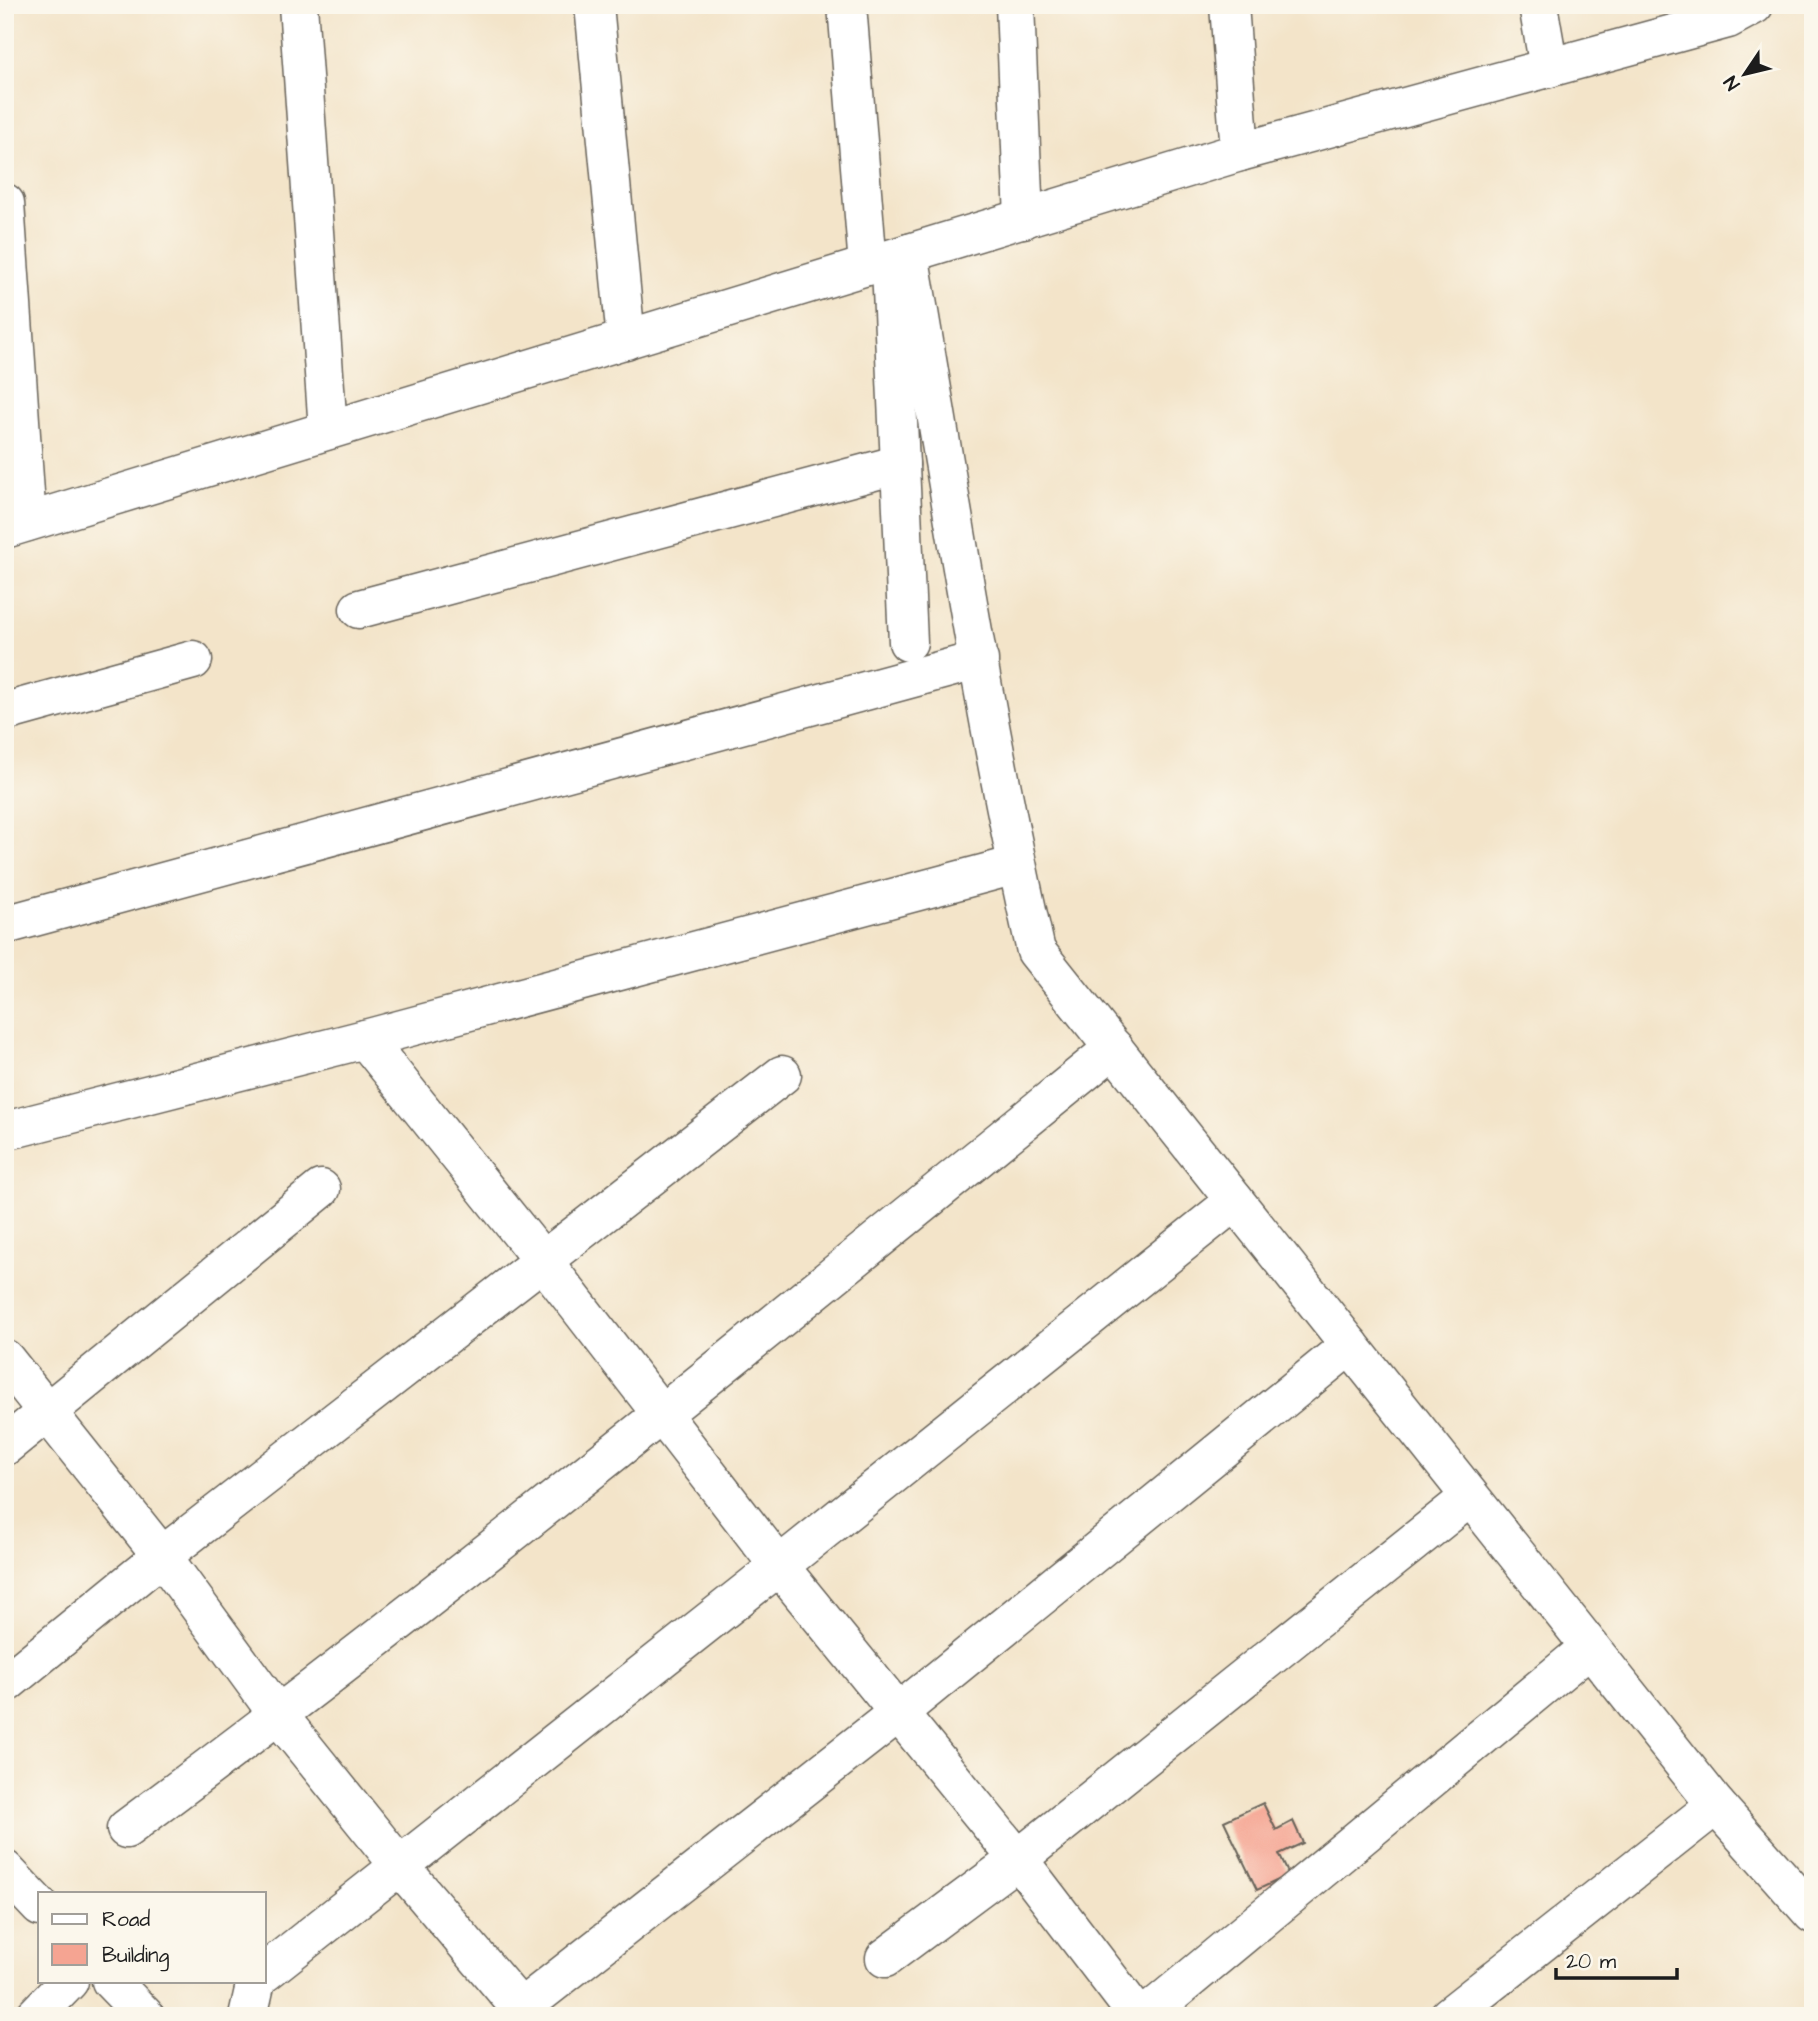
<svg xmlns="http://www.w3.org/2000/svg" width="1818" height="2021" viewBox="0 0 1818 2021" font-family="'Architects Daughter',sans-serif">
	<rect width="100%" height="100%" fill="#fbf7ec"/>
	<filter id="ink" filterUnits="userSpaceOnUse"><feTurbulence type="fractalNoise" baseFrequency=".0143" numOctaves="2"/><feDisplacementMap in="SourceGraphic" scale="14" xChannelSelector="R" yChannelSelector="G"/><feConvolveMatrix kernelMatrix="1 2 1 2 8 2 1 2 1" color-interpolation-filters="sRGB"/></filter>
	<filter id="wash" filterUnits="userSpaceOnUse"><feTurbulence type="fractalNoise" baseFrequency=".00686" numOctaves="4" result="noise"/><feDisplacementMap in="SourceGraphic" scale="28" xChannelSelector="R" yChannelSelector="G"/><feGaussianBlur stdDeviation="1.57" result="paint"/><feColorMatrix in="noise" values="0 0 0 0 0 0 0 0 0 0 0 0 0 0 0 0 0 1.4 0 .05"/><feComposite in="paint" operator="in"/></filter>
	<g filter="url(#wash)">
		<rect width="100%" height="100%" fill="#f3e4c9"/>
		<g id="blocks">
			<!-- building -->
			<path fill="#f5a492" d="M1263,1803L1276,1830L1293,1821L1303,1843L1279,1854L1289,1875L1257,1890L1224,1821Z"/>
		</g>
	</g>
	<g filter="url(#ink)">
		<use href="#blocks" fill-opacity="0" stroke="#676259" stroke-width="2"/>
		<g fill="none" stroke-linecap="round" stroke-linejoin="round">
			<!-- minor casing -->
			<g stroke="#676259" stroke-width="41">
				<g id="minor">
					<path d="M298,5L328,430"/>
					<path d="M594,5L626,340"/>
					<path d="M847,5L868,266"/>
					<path d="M1015,5L1024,219"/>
					<path d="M1229,5L1240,152"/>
					<path d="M1538,5L1549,68"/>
					<path d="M5,203L27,522"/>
					<path d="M909,253C949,486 984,721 1036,951L1716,1805L1813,1914"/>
					<path d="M891,267L908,642"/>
					<path d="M5,529L1240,152L1728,19L1754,5"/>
					<path d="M359,609L900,464"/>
					<path d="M5,712L193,660"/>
					<path d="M5,925L979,660"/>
					<path d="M365,1039L543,1261L779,1566L1018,1859L1138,2016"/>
					<path d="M5,1131L365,1039L1016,865"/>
					<path d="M5,1359L162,1556L279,1716L399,1865L527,2016"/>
					<path d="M5,1446L321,1189"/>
					<path d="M5,1684L162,1556L782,1075"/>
					<path d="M126,1829C463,1579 788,1313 1114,1048"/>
					<path d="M5,1870L40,1907"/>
					<path d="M885,1958L1018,1859L1470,1497"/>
					<path d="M264,1973L779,1566L1235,1201"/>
					<path d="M111,1981L145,2016"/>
					<path d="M521,2008L898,1713L1350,1345"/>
					<path d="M35,2016L69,1981"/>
					<path d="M248,2016L256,1981"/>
					<path d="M1145,2016L1590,1647"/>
					<path d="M1449,2016L1716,1805"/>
				</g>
			</g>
			<!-- minor -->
			<use href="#minor" stroke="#fff" stroke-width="38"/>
		</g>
	</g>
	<!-- margin -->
	<rect width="1818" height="2021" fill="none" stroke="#fbf7ec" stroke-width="28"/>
	<!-- legend -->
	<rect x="38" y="1892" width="228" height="91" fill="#fbf7ec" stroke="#a29f99" stroke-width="2"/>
	<rect x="52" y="1914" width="35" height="10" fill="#ffffff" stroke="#a29f99" stroke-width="2"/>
	<text x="102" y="1926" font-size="21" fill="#1c1c1c">Road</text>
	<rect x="52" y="1944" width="35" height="21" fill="#f5a492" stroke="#a29f99" stroke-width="2"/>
	<text x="102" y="1962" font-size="21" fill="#1c1c1c">Building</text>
	<!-- north arrow -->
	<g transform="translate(1745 74) rotate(235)" stroke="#fbf7ec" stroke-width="5" paint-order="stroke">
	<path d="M0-5L12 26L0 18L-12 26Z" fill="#1c1c1c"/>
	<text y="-10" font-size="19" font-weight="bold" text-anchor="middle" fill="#1c1c1c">N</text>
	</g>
	<!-- scale -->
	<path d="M1556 1968v10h121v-10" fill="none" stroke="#1c1c1c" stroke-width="3.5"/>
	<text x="1566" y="1968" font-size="21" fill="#1c1c1c" stroke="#fbf7ec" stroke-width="5" paint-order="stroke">20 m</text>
</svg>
